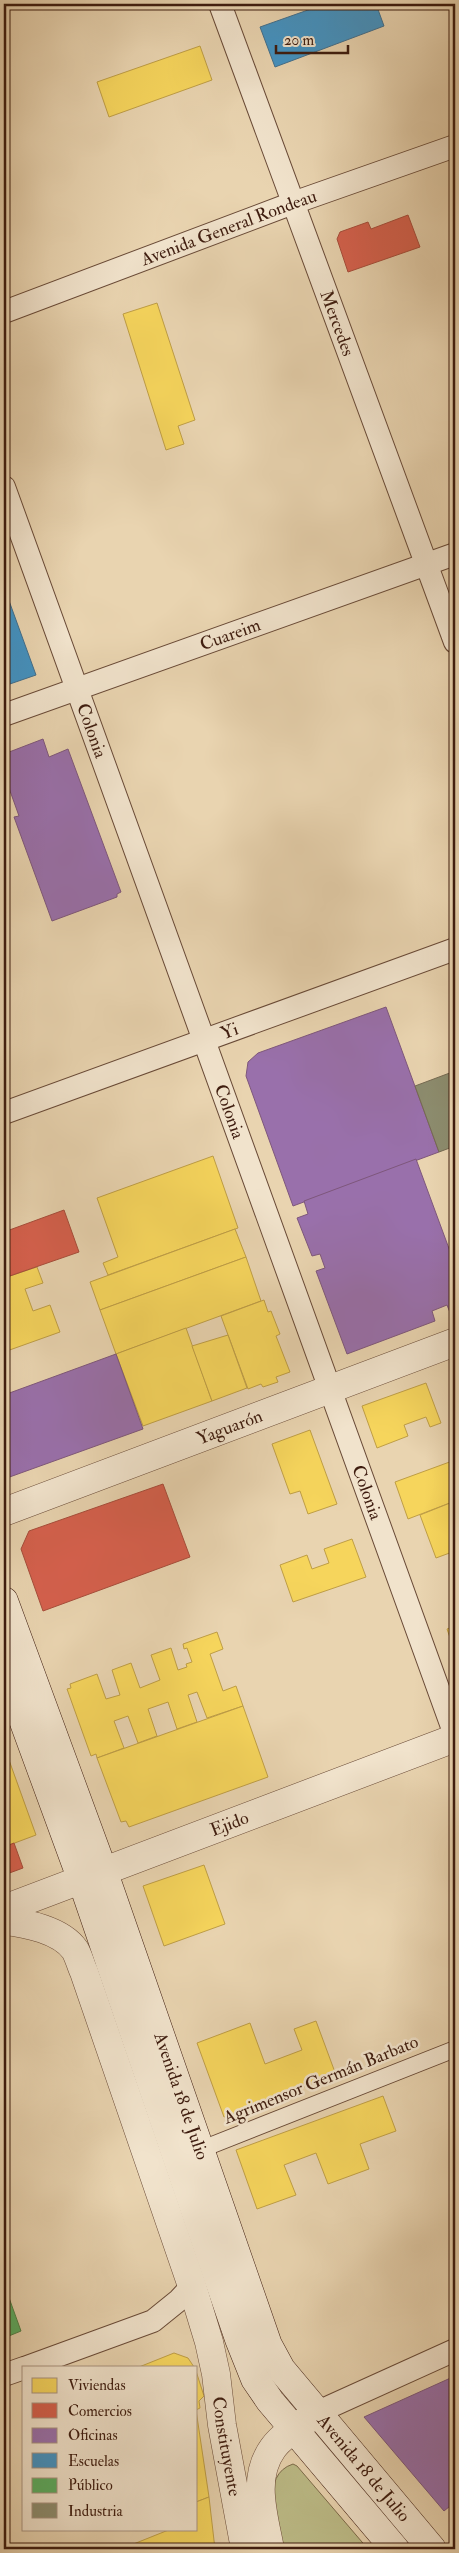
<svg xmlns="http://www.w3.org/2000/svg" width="459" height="2553" viewBox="0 0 459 2553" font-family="'IM FELL Double Pica',serif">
	<rect width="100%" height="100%" fill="#e9d4b0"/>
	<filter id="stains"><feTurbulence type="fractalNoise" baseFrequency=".004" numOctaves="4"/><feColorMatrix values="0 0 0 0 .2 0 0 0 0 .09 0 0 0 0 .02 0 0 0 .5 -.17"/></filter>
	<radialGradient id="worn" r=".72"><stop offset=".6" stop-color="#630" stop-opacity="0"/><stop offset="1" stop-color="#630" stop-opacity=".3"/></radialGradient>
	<!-- green -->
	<path fill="#bcbb87" stroke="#7d6c4b" d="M293,2464L297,2466L368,2549H282C277,2524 259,2475 293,2464Z"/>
	<!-- homes -->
	<g fill="#f6d55c" stroke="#bf9e45">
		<path d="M200,46L212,80L109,117L97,82Z"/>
		<path d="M157,303L195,420L178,426L184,444L166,450L123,314Z"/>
		<path d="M213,1156L238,1228L108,1275L103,1263L118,1257L97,1198Z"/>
		<path d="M235,1229L246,1257L100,1310L90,1282Z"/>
		<path d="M246,1257L261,1301L116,1354L100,1310Z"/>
		<path d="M37,1267L43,1283L25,1289L33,1311L50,1305L60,1332L4,1352V1278Z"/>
		<path d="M264,1300L268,1312L271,1311L280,1334L276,1336L290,1372L276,1377L278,1382L263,1387L261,1384L248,1389L221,1316Z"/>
		<path d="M186,1328L212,1401L143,1426L116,1354Z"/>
		<path d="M228,1335L247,1388L212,1401L192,1346Z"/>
		<path d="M426,1383L441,1423L430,1427L426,1417L404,1425L408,1436L377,1448L362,1406Z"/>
		<path d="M310,1430L337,1504L308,1514L300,1491L290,1494L272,1444Z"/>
		<path d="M455,1460V1501L408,1519L395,1482Z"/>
		<path d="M455,1501V1551L436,1558L420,1515Z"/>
		<path d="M352,1539L366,1577L293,1602L280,1565L307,1555L312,1569L329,1563L324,1549Z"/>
		<path d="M455,1626V1652L447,1629Z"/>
		<path d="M217,1632L223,1649L210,1654L223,1691L236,1686L243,1706L207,1718L197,1692L188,1695L197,1722L177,1729L168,1702L148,1709L157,1736L138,1743L128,1716L114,1721L124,1748L97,1758L96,1754L91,1756L67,1689L71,1688L70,1684L97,1674L106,1699L120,1695L112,1670L131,1663L140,1688L160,1680L151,1655L171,1648L178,1670L187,1667L186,1664L192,1662L187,1648L184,1649L183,1644Z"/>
		<path d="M243,1706L268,1777L129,1827L126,1821L121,1822L97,1758Z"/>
		<path d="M9,1760L36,1835L4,1847V1762Z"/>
		<path d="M204,1865L225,1924L164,1946L143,1886Z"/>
		<path d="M316,2021L336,2075L224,2117L197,2043L250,2023L265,2064L302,2050L294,2029Z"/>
		<path d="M383,2096L396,2131L360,2144L369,2169L328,2184L316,2153L284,2165L296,2195L257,2209L236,2150Z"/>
		<path d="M174,2353L188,2358L194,2367H139Z"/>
		<path d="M196,2371L204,2396L199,2401L200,2408L196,2410Z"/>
		<path d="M196,2410L209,2497L196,2502Z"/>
		<path d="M209,2497L215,2549H127L126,2547L171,2529H196V2502Z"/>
	</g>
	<!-- shops -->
	<g fill="#d6604d" stroke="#a84c3a">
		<path d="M408,215L420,247L348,272L337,239L340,232L368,222L371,229Z"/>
		<path d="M64,1210L79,1252L4,1278V1232Z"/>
		<path d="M163,1484L190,1557L43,1611L21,1549L29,1531Z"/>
		<path d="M14,1843L23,1868L4,1875V1847Z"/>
	</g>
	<!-- offices -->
	<g fill="#9970ab" stroke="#7e577c">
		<path d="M43,739L49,757L68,749L121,892L117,894V897L52,921L14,817L19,816L4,774V754Z"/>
		<path d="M386,1007L439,1152L293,1206L246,1076L248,1062L258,1053Z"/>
		<path d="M416,1159L451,1254L455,1252V1313L451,1315L447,1305L432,1311L435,1321L347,1354L316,1271L325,1268L320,1254L312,1256L297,1218L308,1214L304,1201Z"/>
		<path d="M116,1354L143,1429L4,1479V1395Z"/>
		<path d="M455,2376V2502L444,2511L364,2417Z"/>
	</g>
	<!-- schools -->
	<g fill="#4393c3" stroke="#426f8d">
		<path d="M325,4H376L384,26L275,67L260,27Z"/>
		<path d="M4,587L36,675L4,686Z"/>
	</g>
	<!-- public -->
	<path fill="#5aae61" stroke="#528248" d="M4,2284L21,2331L4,2338Z"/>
	<!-- industry -->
	<path fill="#8c8c6e" stroke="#756a52" d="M455,1071V1146L439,1152L415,1086Z"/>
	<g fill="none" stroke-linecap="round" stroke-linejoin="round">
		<!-- pedestrian casing -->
		<g stroke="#694a37" stroke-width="18">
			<path id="pedestrian" d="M202,2149L455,2049"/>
		</g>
		<!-- minor casing -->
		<g stroke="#694a37" stroke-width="24">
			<g id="minor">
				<path id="s1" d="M220,4L455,642"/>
				<path id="s2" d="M4,312L293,203L455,146"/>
				<path id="s3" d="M4,487L455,1735"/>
				<path id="s4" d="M4,715L455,554"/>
				<path id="s5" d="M4,1113L455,949"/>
				<path d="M27,2367L153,2321L179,2300L192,2286"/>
				<path d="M4,2375L24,2368"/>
				<path d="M318,2412L455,2350"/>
			</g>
		</g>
		<!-- tertiary casing -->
		<g stroke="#694a37" stroke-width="29">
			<g id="tertiary">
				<path id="s6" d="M4,1512L455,1342"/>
				<path id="s7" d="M4,1909L455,1738"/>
				<path id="s8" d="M4,1921C26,1923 61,1930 75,1950C79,1957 81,1966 84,1972L192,2286L209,2342L216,2374L222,2425L245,2549"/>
				<path d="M270,2549C264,2516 251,2478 273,2448C284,2433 304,2423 318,2412"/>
			</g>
		</g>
		<!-- secondary casing -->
		<g stroke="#3e1c0f" stroke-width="29">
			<g id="secondary">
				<path id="s9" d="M4,1601L103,1870L268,2345L281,2369L432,2549"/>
				<path d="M4,1668L81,1878L239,2339L255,2379L270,2401L395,2549"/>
			</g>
		</g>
		<!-- pedestrian -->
		<use href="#pedestrian" stroke="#f1e3cc" stroke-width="16"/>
		<!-- minor -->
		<use href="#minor" stroke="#f1e3cc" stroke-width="22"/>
		<!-- tertiary -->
		<use href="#tertiary" stroke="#f1e3cc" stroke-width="28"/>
		<!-- secondary -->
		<use href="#secondary" stroke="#f1e3cc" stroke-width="28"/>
	</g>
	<g text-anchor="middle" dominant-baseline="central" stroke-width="5" stroke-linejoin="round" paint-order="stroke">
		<!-- street labels -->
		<g font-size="18" fill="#3e1c0f" stroke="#f1e3cc">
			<text stroke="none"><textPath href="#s2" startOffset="240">Avenida General Rondeau</textPath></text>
			<text stroke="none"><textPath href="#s1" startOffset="340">Mercedes</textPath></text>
			<text stroke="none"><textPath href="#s4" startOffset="240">Cuareim</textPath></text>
			<text stroke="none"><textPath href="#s3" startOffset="259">Colonia</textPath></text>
			<text stroke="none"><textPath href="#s5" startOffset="240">Yi</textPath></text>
			<text stroke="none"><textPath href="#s3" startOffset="664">Colonia</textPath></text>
			<text stroke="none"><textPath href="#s6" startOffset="241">Yaguarón</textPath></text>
			<text stroke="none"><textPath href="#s3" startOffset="1069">Colonia</textPath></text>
			<text stroke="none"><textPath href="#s7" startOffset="241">Ejido</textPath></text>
			<text transform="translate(321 2080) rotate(-22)">Agrimensor Germán Barbato</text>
			<text stroke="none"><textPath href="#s9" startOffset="526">Avenida 18 de Julio</textPath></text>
			<text stroke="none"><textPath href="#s8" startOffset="599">Constituyente</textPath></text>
			<text stroke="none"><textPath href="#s9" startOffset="946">Avenida 18 de Julio</textPath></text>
		</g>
	</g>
	<!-- margin -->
	<rect width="459" height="2553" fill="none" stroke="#e9d4b0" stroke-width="20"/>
	<rect x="5" y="5" width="449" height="2543" fill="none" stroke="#3e1c0f" stroke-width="2.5"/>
	<rect x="10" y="10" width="439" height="2533" fill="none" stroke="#3e1c0f"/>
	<!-- legend -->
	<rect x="22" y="2366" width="175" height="165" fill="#f1e3cc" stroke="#a99380"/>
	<rect x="32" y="2378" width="25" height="15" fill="#f6d55c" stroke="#a99380"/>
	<text x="68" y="2390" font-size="15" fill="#3e1c0f">Viviendas</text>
	<rect x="32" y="2403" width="25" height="15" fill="#d6604d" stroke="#a99380"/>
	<text x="68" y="2416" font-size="15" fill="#3e1c0f">Comercios</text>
	<rect x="32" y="2428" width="25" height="15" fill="#9970ab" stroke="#a99380"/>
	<text x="68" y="2440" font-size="15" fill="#3e1c0f">Oficinas</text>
	<rect x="32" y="2453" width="25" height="15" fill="#4393c3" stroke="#a99380"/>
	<text x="68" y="2466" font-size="15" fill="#3e1c0f">Escuelas</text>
	<rect x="32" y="2478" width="25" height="15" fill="#5aae61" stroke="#a99380"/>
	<text x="68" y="2490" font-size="15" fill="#3e1c0f">Público</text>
	<rect x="32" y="2503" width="25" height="15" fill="#8c8c6e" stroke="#a99380"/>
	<text x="68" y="2516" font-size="15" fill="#3e1c0f">Industria</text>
	<!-- scale -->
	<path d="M276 45v8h72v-8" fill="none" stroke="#3e1c0f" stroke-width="2.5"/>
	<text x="284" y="45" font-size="15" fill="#3e1c0f" stroke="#f1e3cc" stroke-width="4" paint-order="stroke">20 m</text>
	<rect width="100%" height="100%" filter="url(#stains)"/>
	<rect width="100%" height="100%" fill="url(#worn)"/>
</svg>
